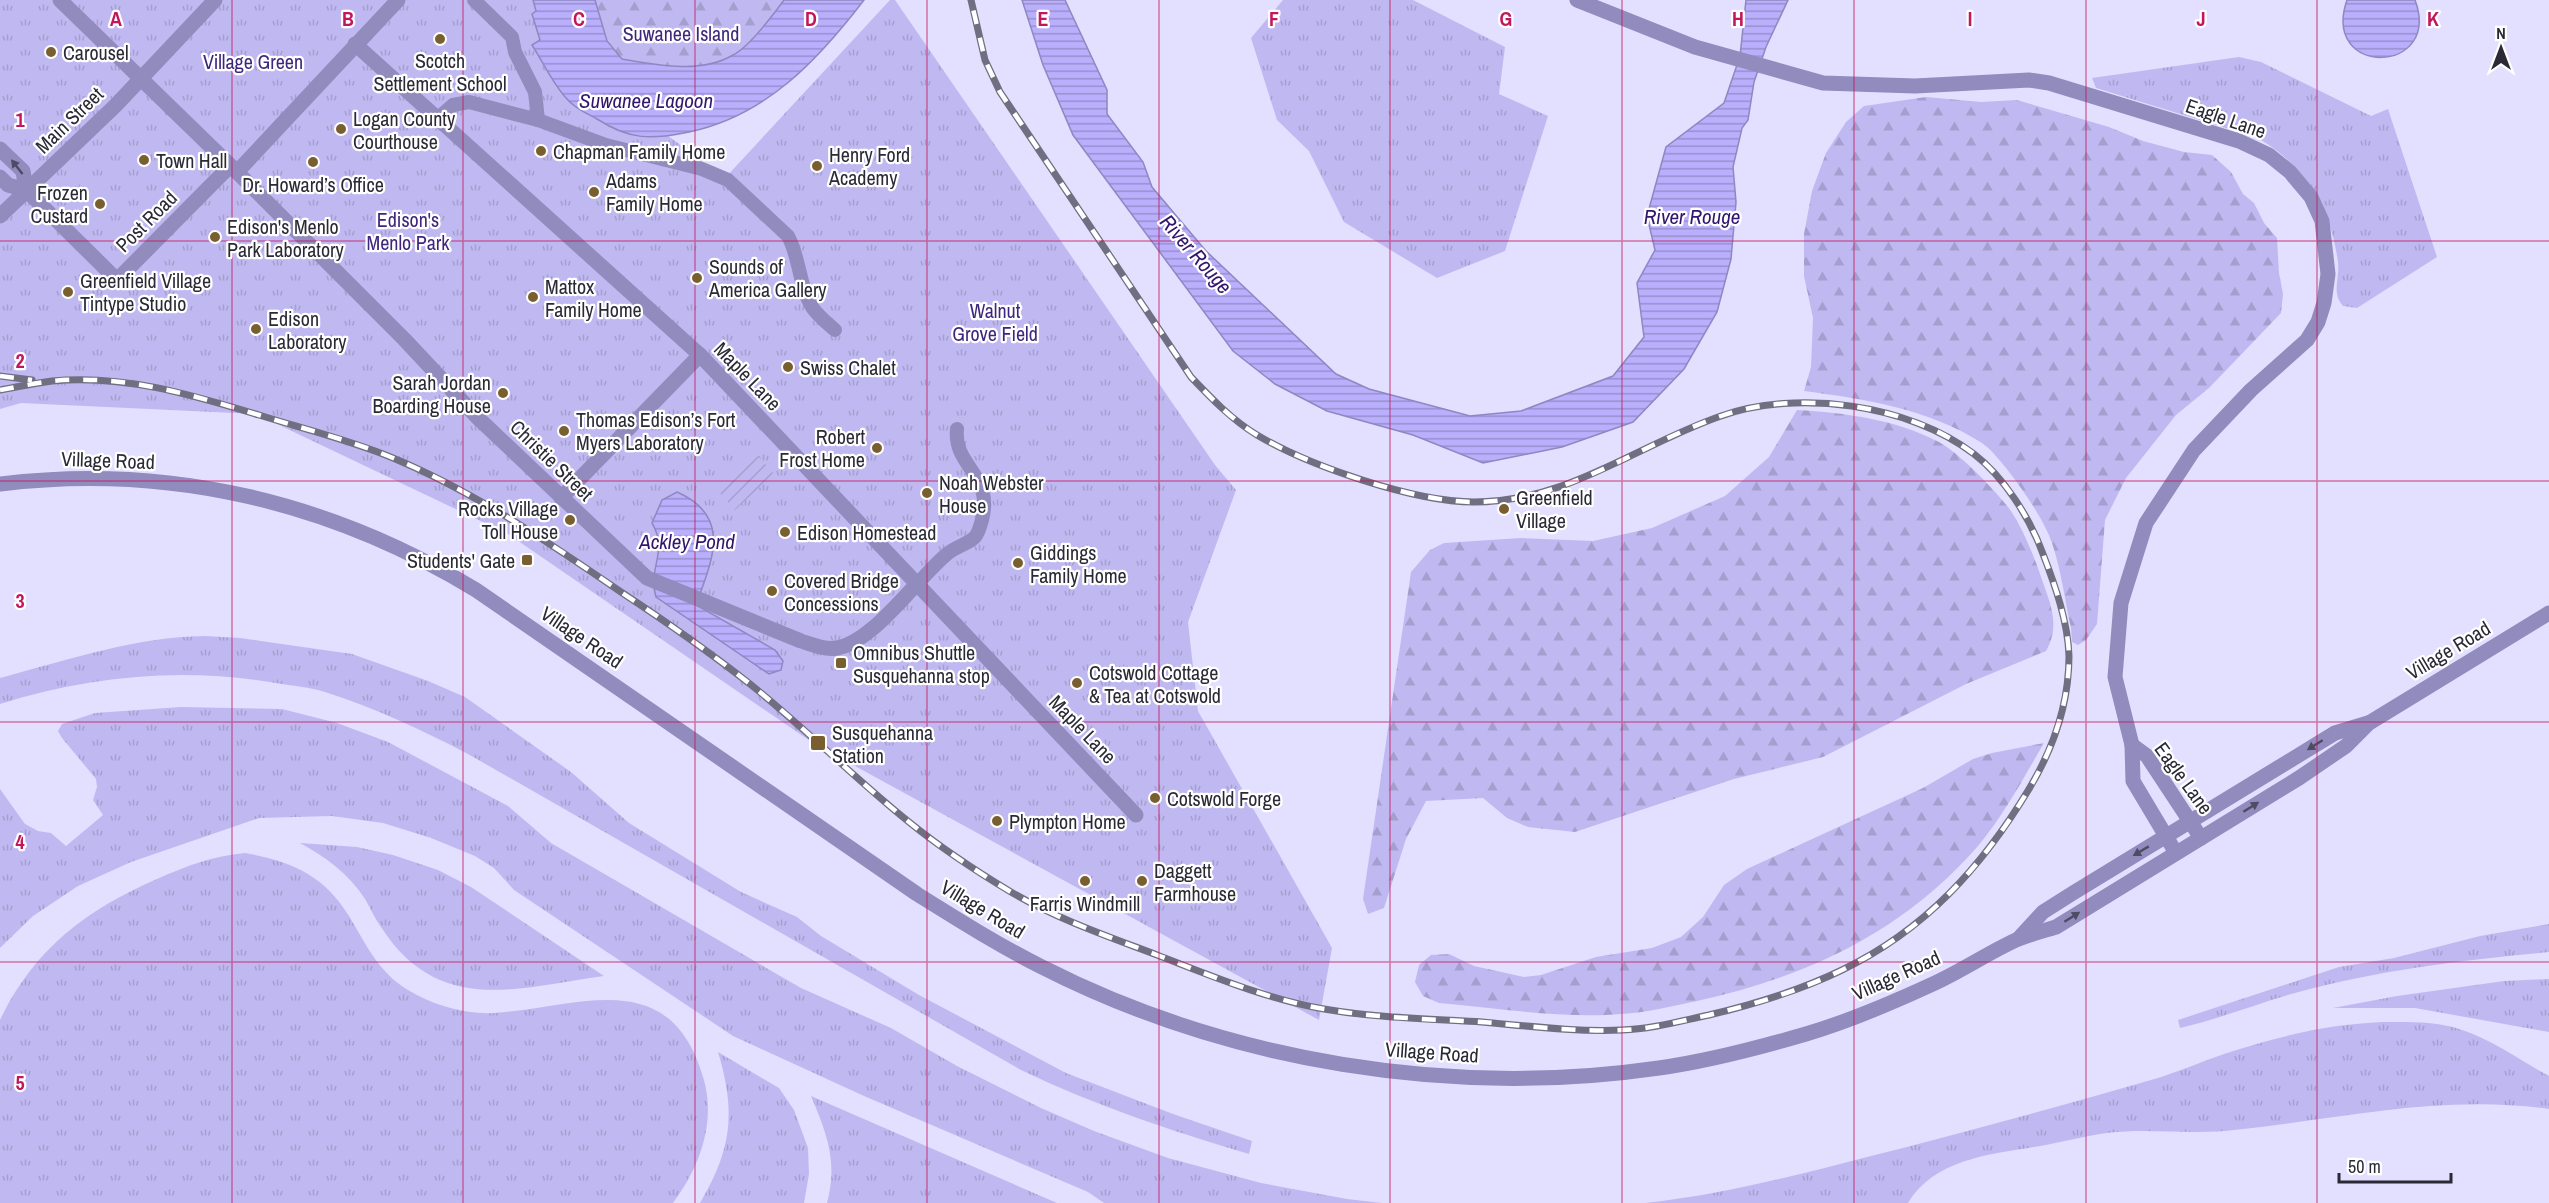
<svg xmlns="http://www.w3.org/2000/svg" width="2549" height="1203" viewBox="0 0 2549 1203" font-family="'Archivo Narrow',sans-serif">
	<defs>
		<pattern id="grass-tufts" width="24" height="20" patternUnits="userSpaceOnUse" patternTransform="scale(1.5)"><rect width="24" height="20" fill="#c0b9f1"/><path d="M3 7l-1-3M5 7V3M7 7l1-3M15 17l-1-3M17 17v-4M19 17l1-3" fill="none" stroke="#a59fcf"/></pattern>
		<pattern id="forest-firs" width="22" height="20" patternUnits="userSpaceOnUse" patternTransform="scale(1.5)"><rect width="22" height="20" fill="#c0b9f1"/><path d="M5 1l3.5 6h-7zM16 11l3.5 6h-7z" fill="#a59fcf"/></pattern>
		<pattern id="garden-furrows" width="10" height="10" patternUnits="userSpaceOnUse" patternTransform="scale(1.5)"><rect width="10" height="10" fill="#c0b9f1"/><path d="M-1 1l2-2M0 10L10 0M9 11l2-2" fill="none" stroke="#a59fcf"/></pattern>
		<pattern id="water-rules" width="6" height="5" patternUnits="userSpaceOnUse" patternTransform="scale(1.5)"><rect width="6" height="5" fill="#baaffd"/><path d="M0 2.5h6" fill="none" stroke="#978ece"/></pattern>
	</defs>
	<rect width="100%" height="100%" fill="#e2dfff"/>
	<!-- grass -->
	<g fill="url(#grass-tufts)">
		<path d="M0,0H538L540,41L725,178L890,0H895L1215,465L1236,490L1188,622L1198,711L1332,948L1319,1020L813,743L508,534L256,414L21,403L0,409Z"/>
		<path d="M1283,0H1413L1505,47L1499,94L1548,116L1505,251L1437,278L1344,222L1309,151L1277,120L1251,38Z"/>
		<path d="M2239,57L2261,62L2371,116L2388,109L2437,257L2357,308L2343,306C2331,293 2340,278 2338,262C2331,208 2305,166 2258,138L2096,88L2092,78Z"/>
		<path d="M205,636L240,638L352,654L428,681L465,697L571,772L629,823L741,892L797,917L821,936L919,995L1066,1073L1173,1114L1252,1141L1249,1154C1169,1130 1096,1106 1021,1070L468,754C422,730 375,708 325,692C310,687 292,686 276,683C182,667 90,676 0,704V678L4,677C70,659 136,637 205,636Z"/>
		<path d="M181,707L282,709L337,723L388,742L508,806L551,843L801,988L891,1028L957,1066L1041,1108L1094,1131L1168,1158L1261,1183L1347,1199L1382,1203H1104L1088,1192L864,1096L733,1036L514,890L494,868L475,856L431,838L383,823L332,816L259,818L131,862L78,886L33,916L0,948V789L25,824L38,831L51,833L66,846L103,815L93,800L97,787L96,779L62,738L58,731L62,724L95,713Z"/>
		<path d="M300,843L357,847L393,855L438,870L471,887L604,976C517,988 438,1016 381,927C375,919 371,909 365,899C349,874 326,857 300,843Z"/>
		<path d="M245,853C291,861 324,875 349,916C366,944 378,972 408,990C433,1005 466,1015 495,1013C580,1007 671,963 704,1080C716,1124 699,1168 673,1203H0V1020C34,949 86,910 157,879C186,866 213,856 245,853Z"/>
		<path d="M2549,924V952C2464,960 2377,970 2295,993C2256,1004 2219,1019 2180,1028L2178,1020L2339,967L2394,958L2480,936Z"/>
		<path d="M2549,979V1032L2415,1008H2333L2397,996L2504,981Z"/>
		<path d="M2383,1022C2409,1022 2438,1021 2462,1030C2493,1040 2521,1061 2549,1076V1109C2440,1094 2341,1119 2234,1130C2192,1135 2149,1128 2107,1133C2084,1136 2062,1142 2040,1146C1993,1154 1935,1158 1908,1203H1645C1720,1195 1794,1176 1867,1157C1962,1133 2057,1107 2151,1080C2176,1073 2200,1062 2224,1054C2276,1037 2328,1024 2383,1022Z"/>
		<path d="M718,1052L779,1088L794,1110L808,1148L809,1174L804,1203H700C732,1149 736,1112 718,1052Z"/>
		<path d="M811,1096L1057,1203H827C838,1162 827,1134 811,1096Z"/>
	</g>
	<!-- forest -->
	<g fill="url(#forest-firs)">
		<path d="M595,0H784C773,15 749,47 733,55C700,74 657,64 622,59L607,41Z"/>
		<path d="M1926,97L1981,102L2017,100L2109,127L2143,141L2184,152L2212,155L2231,172L2243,194L2254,203L2264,223L2277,238L2279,273L2283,294L2281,313L2209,388L2176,415L2126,478L2105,520L2097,624L2086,640L2078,645L2072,642L2071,628C2065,601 2059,555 2047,531C2038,510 2000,455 1982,443C1929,409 1865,399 1804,391L1811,367L1813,318L1804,276V234L1812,191L1826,153L1846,122L1864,106Z"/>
		<path d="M1797,410C1845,413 1895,419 1939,442C1958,452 1994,489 2008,507C2020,522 2035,558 2041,577C2050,603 2061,625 2046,651L1966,684L1823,757L1734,779L1575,832L1528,827L1507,818L1483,798L1426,801L1406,839L1384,908L1368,914L1363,899L1411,572L1430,550L1444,543L1521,538L1593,541L1652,528L1725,496L1769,457Z"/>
		<path d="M2044,743C2024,777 2004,815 1978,846C1903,932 1807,977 1697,1001C1672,1006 1646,1013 1621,1014C1564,1019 1497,1008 1439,1003L1423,996L1415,982L1419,965L1431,955L1449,954L1474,966L1524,977L1541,975L1596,957L1652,948L1681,937L1703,917L1724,885L1747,869L1923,788L1973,759L1992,753Z"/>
	</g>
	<!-- garden -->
	<path fill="url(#garden-furrows)" d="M756,454L774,474L735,510L717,490Z"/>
	<!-- water -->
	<g fill="url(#water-rules)" stroke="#8f87c1" stroke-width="1.5">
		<path d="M533,0H595L607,41L622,59C657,65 701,74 733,55C749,47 773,15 784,0H864C818,60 766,116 689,132C651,140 630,140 597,119C588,114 574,108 567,99C553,84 543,62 532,45L540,40L532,14L536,11Z"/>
		<path d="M1022,0H1065L1107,90V114L1143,162L1152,187L1206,251L1336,374L1369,389L1470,416L1521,411L1613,376L1644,337L1637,283L1655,250L1647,216L1666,147L1724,103L1740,56L1746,0H1788L1766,47L1754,82L1748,120L1742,128L1733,167L1736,202L1731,259L1717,312L1684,369L1633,422L1562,447L1483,463L1413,435L1327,411L1275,384L1233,351L1073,135L1043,65Z"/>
		<path d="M2347,0H2415C2443,75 2320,78 2347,0Z"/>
		<path d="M677,492C734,517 711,562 696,605L775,650L783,661L781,670L769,674L656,597C647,568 669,552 652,523L662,500Z"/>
	</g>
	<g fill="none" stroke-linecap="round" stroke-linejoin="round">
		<!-- pedestrian -->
		<g stroke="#918bbe" stroke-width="14">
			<path d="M474,0L512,37L515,52L535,92L538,120"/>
			<path d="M437,119L453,105L469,102L538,120L606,145L702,169L728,180L788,236C800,258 799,286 812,307C818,316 827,323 835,330"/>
			<path d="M917,584C927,574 936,563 947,554C955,547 968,544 975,537C979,532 980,526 982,520C994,474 953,467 957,429"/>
		</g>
		<!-- minor -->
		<g stroke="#918bbe" stroke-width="15">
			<path d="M60,0L237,172L404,339L478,418L647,578L801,641C813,645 825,650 837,648C866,643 897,604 917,584"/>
			<path d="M1577,0L1695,47L1823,83L1915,86L2029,80L2049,83L2239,141L2269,155L2290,172L2311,197L2322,221L2328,274L2324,303L2318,322L2307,340L2251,390L2194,450L2146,523L2121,603L2115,677L2132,745L2133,781L2176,853"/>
			<path d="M355,44L700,355L1136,815"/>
			<path d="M0,149L23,171L26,190"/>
			<path d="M237,172L398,0"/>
			<path d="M0,177L8,185L26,190L117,280L230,166"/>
			<path d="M0,216L116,105L215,0"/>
			<path d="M561,498L700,355"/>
			<path d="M2132,745L2147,756L2201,838"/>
		</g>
		<!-- tertiary -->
		<g stroke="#918bbe" stroke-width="15">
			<path d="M0,484C169,463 331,502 476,590L917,894C957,919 998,945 1042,967C1229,1062 1451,1098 1659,1068C1709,1061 1758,1048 1806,1034C1850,1021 1894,1002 1935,983C1963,970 1988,953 2016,940C2028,935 2043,931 2056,927L2299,778L2346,746L2369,723L2549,613"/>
			<path d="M2020,937L2043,912L2073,893L2335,733L2368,723"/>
		</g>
		<!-- rail casing -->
		<g stroke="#706e81" stroke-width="7">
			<g id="rail">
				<path d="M0,376L32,380"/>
				<path d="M0,390C17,387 35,383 52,381C124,374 192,395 259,415C304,429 350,440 393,458C475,492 548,542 621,592C665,621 708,651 750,684C805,728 854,778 909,822C941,848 976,871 1011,892C1057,919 1107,936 1157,955C1212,976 1266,999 1324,1009C1376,1018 1429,1019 1482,1022C1528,1026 1576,1032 1622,1030C1652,1029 1680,1021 1709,1015C1755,1004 1799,991 1842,970C1925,930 1982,867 2029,789C2053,749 2069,703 2069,656C2068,622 2055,585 2043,554C2030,518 2004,477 1974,454C1909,404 1797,389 1721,416C1637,445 1568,502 1474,502C1414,502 1309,466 1257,435C1232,420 1211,398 1191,377L1000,92L985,60L971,0"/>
			</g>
		</g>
		<!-- rail -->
		<use href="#rail" stroke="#fff" stroke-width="4.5" stroke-dasharray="14" stroke-linecap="butt"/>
	</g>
	<!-- one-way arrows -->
	<defs><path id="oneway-solid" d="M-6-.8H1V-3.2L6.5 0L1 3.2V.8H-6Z" transform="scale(1.5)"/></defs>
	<g fill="#4e4b65">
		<use href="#oneway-solid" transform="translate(17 167) rotate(-128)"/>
		<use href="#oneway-solid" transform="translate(2315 745) rotate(148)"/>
		<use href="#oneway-solid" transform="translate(2251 807) rotate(-32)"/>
		<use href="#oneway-solid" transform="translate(2141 851) rotate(149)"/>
		<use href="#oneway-solid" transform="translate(2072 917) rotate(-32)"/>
	</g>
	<!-- grid -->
	<path fill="none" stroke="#c2185b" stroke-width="1.5" stroke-opacity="0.55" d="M232,0V1203M463,0V1203M695,0V1203M927,0V1203M1159,0V1203M1390,0V1203M1622,0V1203M1854,0V1203M2086,0V1203M2317,0V1203M0,241H2549M0,481H2549M0,722H2549M0,962H2549"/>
	<!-- markers -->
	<g fill="#795f30" stroke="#fff" stroke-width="2">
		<circle cx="440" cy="39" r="6"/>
		<circle cx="51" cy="52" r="6"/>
		<circle cx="341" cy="129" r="6"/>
		<circle cx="541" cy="151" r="6"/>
		<circle cx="144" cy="160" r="6"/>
		<circle cx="313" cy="162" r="6"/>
		<circle cx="817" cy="166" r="6"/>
		<circle cx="594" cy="192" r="6"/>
		<circle cx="100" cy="204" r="6"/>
		<circle cx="215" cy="237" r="6"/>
		<circle cx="697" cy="278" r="6"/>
		<circle cx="68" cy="292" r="6"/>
		<circle cx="533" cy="297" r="6"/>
		<circle cx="256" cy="329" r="6"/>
		<circle cx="788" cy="367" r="6"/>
		<circle cx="503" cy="393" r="6"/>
		<circle cx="564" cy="431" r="6"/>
		<circle cx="877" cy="448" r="6"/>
		<circle cx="927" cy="493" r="6"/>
		<circle cx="1504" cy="509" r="6"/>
		<circle cx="570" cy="520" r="6"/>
		<circle cx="785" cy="532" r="6"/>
		<rect x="521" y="554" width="12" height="12" rx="3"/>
		<circle cx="1018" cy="563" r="6"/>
		<circle cx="772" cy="591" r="6"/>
		<rect x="835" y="657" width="12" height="12" rx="3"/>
		<circle cx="1077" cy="683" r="6"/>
		<rect x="810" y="735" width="16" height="16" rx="3"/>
		<circle cx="1155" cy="798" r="6"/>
		<circle cx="997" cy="821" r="6"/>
		<circle cx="1085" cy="881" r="6"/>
		<circle cx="1142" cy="881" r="6"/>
	</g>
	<g text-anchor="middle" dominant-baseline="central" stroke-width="4.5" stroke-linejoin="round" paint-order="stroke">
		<!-- park labels -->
		<g font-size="20" fill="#3e267d" stroke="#fff">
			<text x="681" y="33">Suwanee Island</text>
			<text x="253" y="61">Village Green</text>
			<text x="408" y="219">Edison's<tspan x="408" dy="23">Menlo Park</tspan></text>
			<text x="995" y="310">Walnut<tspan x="995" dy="23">Grove Field</tspan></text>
		</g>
		<!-- poi labels -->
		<g font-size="20" fill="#2a2935" stroke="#fff" text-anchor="start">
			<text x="63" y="52">Carousel</text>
			<text x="440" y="60" text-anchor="middle">Scotch<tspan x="440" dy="23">Settlement School</tspan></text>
			<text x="353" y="118">Logan County<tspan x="353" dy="23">Courthouse</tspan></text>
			<text x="553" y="151">Chapman Family Home</text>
			<text x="829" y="154">Henry Ford<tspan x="829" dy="23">Academy</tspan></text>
			<text x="156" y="160">Town Hall</text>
			<text x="606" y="180">Adams<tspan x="606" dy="23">Family Home</tspan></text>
			<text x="313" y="184" text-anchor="middle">Dr. Howard’s Office</text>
			<text x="88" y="192" text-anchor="end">Frozen<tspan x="88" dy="23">Custard</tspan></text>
			<text x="227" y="226">Edison's Menlo<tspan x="227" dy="23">Park Laboratory</tspan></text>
			<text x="709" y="266">Sounds of<tspan x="709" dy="23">America Gallery</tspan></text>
			<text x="80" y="280">Greenfield Village<tspan x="80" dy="23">Tintype Studio</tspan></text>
			<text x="545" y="286">Mattox<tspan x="545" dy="23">Family Home</tspan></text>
			<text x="268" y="318">Edison<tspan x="268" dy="23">Laboratory</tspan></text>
			<text x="800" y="367">Swiss Chalet</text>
			<text x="491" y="382" text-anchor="end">Sarah Jordan<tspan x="491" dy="23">Boarding House</tspan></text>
			<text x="576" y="419">Thomas Edison’s Fort<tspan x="576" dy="23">Myers Laboratory</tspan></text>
			<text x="865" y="436" text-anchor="end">Robert<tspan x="865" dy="23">Frost Home</tspan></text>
			<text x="939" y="482">Noah Webster<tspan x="939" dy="23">House</tspan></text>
			<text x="1516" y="497">Greenfield<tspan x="1516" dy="23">Village</tspan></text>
			<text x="558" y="508" text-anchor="end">Rocks Village<tspan x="558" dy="23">Toll House</tspan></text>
			<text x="797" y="532">Edison Homestead</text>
			<text x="1030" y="552">Giddings<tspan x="1030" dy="23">Family Home</tspan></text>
			<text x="515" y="560" text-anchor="end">Students' Gate</text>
			<text x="784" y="580">Covered Bridge<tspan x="784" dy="23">Concessions</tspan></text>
			<text x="853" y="652">Omnibus Shuttle<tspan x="853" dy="23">Susquehanna stop</tspan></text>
			<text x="1089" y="672">Cotswold Cottage<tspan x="1089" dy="23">&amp; Tea at Cotswold</tspan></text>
			<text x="832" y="732">Susquehanna<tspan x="832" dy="23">Station</tspan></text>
			<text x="1167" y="798">Cotswold Forge</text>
			<text x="1009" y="821">Plympton Home</text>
			<text x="1154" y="870">Daggett<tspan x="1154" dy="23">Farmhouse</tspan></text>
			<text x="1085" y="903" text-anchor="middle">Farris Windmill</text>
		</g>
		<!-- street labels -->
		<g font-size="20" fill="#2a2935" stroke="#fff">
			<text transform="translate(2226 118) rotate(19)">Eagle Lane</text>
			<text transform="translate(69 120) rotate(-44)">Main Street</text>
			<text transform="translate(146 221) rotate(-45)">Post Road</text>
			<text transform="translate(748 376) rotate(46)">Maple Lane</text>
			<text transform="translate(108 460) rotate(2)">Village Road</text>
			<text transform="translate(552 460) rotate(44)">Christie Street</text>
			<text transform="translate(582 637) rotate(34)">Village Road</text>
			<text transform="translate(2448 650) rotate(-31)">Village Road</text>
			<text transform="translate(1083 729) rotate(46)">Maple Lane</text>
			<text transform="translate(2184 778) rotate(54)">Eagle Lane</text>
			<text transform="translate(983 909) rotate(31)">Village Road</text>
			<text transform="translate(1896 975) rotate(-24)">Village Road</text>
			<text transform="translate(1432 1052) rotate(4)">Village Road</text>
		</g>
		<!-- water labels -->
		<g font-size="21" font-style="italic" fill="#32166e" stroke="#fff">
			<text x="646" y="100">Suwanee Lagoon</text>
			<text x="1692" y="216">River Rouge</text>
			<text transform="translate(1196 254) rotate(49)">River Rouge</text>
			<text x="687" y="541">Ackley Pond</text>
		</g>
	</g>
	<g font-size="20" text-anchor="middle" font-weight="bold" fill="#c2185b" stroke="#fff" stroke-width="4.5" stroke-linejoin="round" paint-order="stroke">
		<text x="116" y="26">A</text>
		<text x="348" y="26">B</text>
		<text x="579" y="26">C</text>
		<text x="811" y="26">D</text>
		<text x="1043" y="26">E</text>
		<text x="1274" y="26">F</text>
		<text x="1506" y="26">G</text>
		<text x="1738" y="26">H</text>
		<text x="1970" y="26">I</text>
		<text x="2201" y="26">J</text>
		<text x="2433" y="26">K</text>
		<text x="20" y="127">1</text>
		<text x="20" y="368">2</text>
		<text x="20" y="608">3</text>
		<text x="20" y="849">4</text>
		<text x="20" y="1090">5</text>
	</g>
	<!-- north arrow -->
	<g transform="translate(2501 48)" stroke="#ffffff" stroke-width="4.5" paint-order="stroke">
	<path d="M0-4.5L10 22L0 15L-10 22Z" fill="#2a2935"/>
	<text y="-9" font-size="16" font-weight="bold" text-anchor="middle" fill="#2a2935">N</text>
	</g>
	<!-- scale -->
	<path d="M2339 1173v9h112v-9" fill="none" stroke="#2a2935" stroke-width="3"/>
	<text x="2348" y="1173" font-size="18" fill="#2a2935" stroke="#ffffff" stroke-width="4.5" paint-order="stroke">50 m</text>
</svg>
